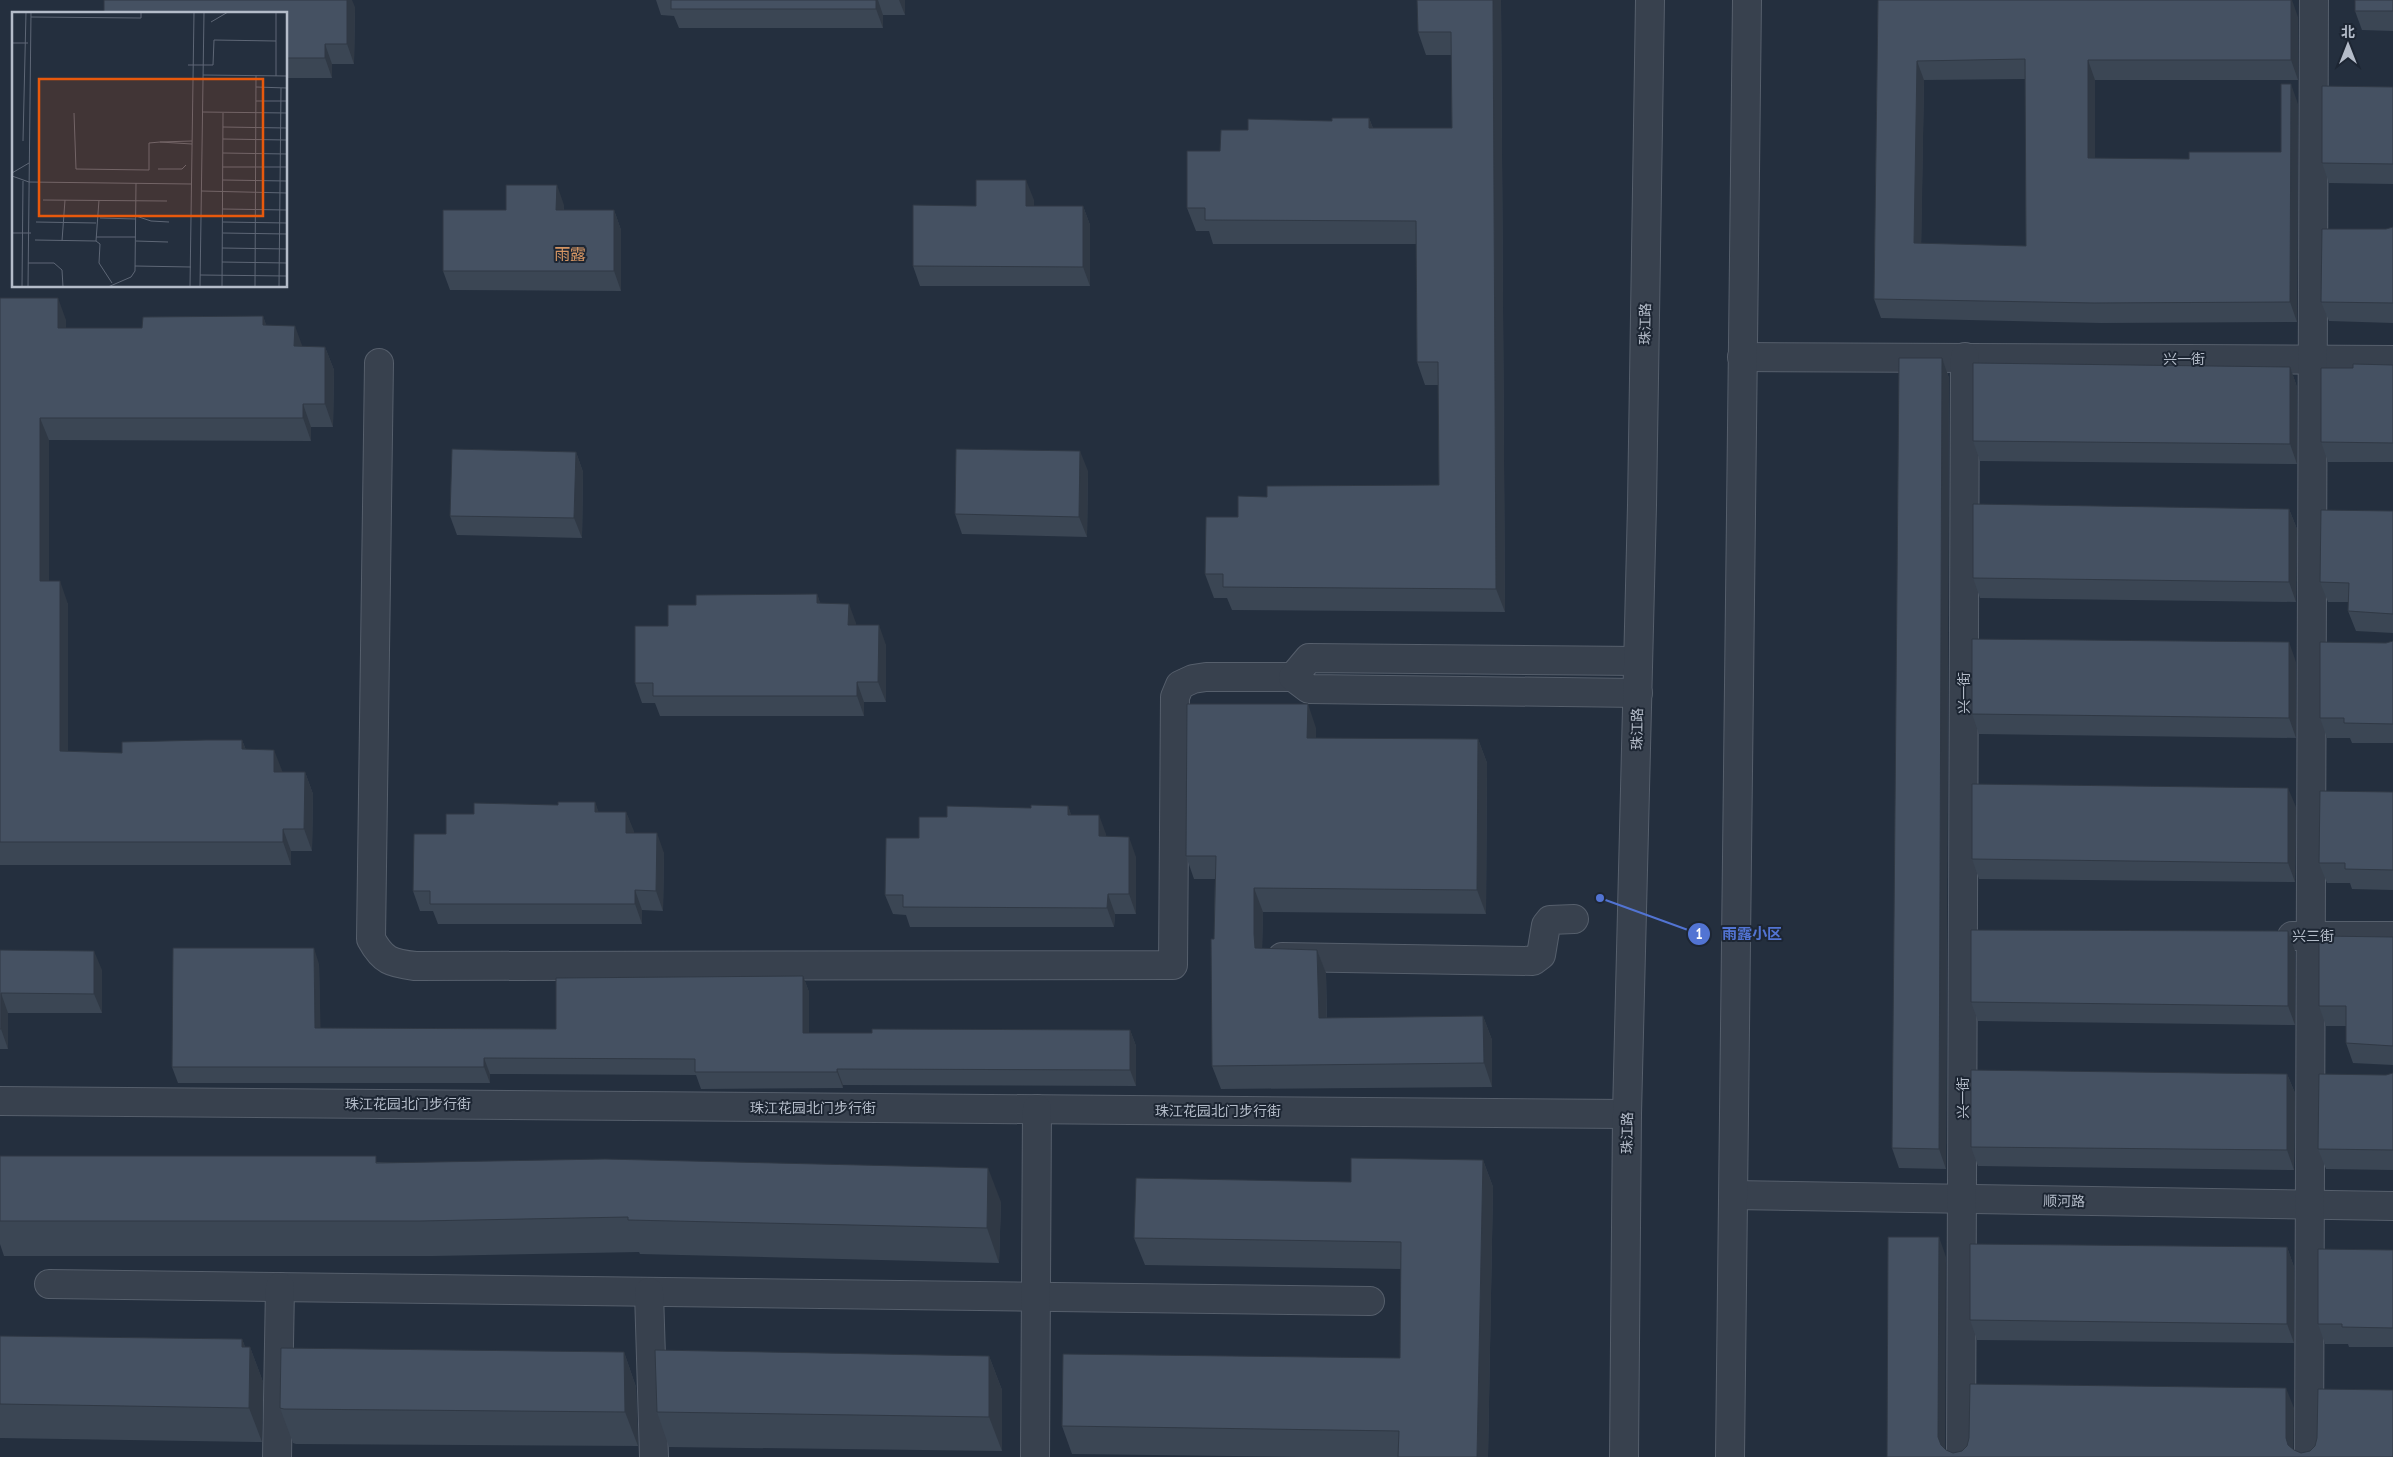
<svg xmlns="http://www.w3.org/2000/svg" width="2393" height="1457" viewBox="0 0 2393 1457" font-family="'PT Sans Narrow','Noto Sans SC',sans-serif">
	<rect width="100%" height="100%" fill="#242f3e"/>
	<g fill="none" stroke-linecap="round" stroke-linejoin="round">
		<!-- minor casing -->
		<g stroke="#565f6c" stroke-width="30">
			<g id="minor">
				<path d="M1742,357L2393,360"/>
				<path d="M379,363L371,939C383,961 391,963 415,966L1173,965L1175,697L1180,685L1193,679L1206,677H1293"/>
				<path d="M1638,693L1309,689L1293,677L1309,658L1638,661"/>
				<path d="M2292,936H2393"/>
				<path d="M1282,957L1533,961L1541,955L1546,925L1550,920L1574,919"/>
				<path d="M0,1101L1627,1114"/>
				<path d="M1734,1195L2393,1206"/>
				<path d="M49,1284L1370,1301"/>
				<path d="M649,1292L654,1457"/>
				<path d="M277,1457L280,1287"/>
				<path d="M1035,1457L1037,1109"/>
				<path d="M1624,1457L1627,1114L1642,505L1650,0"/>
				<path d="M1730,1457L1747,0"/>
				<path d="M1961,1457L1965,357"/>
				<path d="M2309,1457L2314,0"/>
			</g>
		</g>
		<!-- minor -->
		<use href="#minor" stroke="#38414e" stroke-width="28"/>
	</g>
	<!-- wall -->
	<g fill="#3b4654" fill-rule="evenodd">
		<path d="M656,0H905V15H883V28H679L674,16L661,15Z"/>
		<path d="M1501,0L1505,612L1232,610L1227,598H1214L1205,574L1238,517L1267,497L1439,485L1438,385H1425L1417,362L1416,244H1213L1209,231H1196L1187,208L1220,151L1248,130L1332,121L1369,118L1373,128H1452L1451,55H1426L1418,32Z"/>
		<path d="M1878,0L2298,17V80H2095V158L2189,159L2281,152L2298,104L2297,322L2101,323L1881,318L1874,299ZM2025,79L2026,246L1921,244L1924,80Z"/>
		<path d="M2393,0V31L2362,30L2355,11Z"/>
		<path d="M355,7L354,64H332V78H286V14Z"/>
		<path d="M2393,87V184L2329,183L2322,163Z"/>
		<path d="M1034,200V206H1083L1090,225V286H920L913,266L976,206Z"/>
		<path d="M564,205V210H614L621,230V291L450,290L443,271L506,210Z"/>
		<path d="M2393,227V323L2329,321L2321,302L2386,229Z"/>
		<path d="M0,298L66,320V328H142L263,316L266,325L303,347H325L334,370L333,427H311V441L49,440V581L68,604V751L122,753L242,740L246,750L282,772H305L313,794L312,851H291V865H0Z"/>
		<path d="M1942,358L1949,378L1946,1169L1899,1168L1892,1148Z"/>
		<path d="M2393,365V462H2328L2321,442L2353,368Z"/>
		<path d="M2290,367L2297,387V464L1980,461L1973,441Z"/>
		<path d="M576,452L583,472L582,538L457,535L450,516Z"/>
		<path d="M1088,471L1087,537L962,534L955,514Z"/>
		<path d="M2289,509L2297,529L2296,602L1980,598L1973,578Z"/>
		<path d="M2393,511V633L2356,631L2348,611L2349,602H2328L2320,582Z"/>
		<path d="M817,594L820,603L856,623V625L886,645V702H864V716H660L655,703H642L635,683L668,626Z"/>
		<path d="M2393,641V743H2352L2350,738H2327L2320,718L2386,643Z"/>
		<path d="M2296,662V738L1979,734L1972,714Z"/>
		<path d="M1316,728V738L1478,739L1487,763L1486,914L1263,912L1262,948L1317,950L1326,973L1327,1018L1483,1016L1492,1040V1087L1221,1089L1212,1066L1215,879H1194L1186,856Z"/>
		<path d="M2393,792V890L2352,889L2350,883H2327L2319,863Z"/>
		<path d="M595,802L598,812H626L634,833L664,853L663,911L642,910V924H438L433,911H420L413,891L446,834L474,814L558,805Z"/>
		<path d="M1068,806L1071,815L1106,834V836L1136,857V914H1115L1114,927H910L906,915L893,914L885,895L919,838L947,817L1031,808Z"/>
		<path d="M2296,807L2295,882L1979,879L1972,859Z"/>
		<path d="M2288,931L2295,951V1025L1978,1021L1971,1002Z"/>
		<path d="M2393,937V1065L2353,1063L2346,1043V1026H2326L2319,1006Z"/>
		<path d="M0,950L102,970V1013H8V1049H0Z"/>
		<path d="M319,964L320,1028L556,1029L803,976L809,992V1033H872L1130,1030L1136,1046V1086L843,1085V1088L701,1089L696,1075L490,1074V1083H178L172,1067Z"/>
		<path d="M2393,1073V1170L2326,1169L2318,1149L2386,1075Z"/>
		<path d="M2287,1074L2295,1093L2294,1170L1978,1166L1971,1147Z"/>
		<path d="M0,1156L379,1162L1001,1202L999,1263L640,1254L639,1252L433,1256H4L0,1244Z"/>
		<path d="M1483,1160L1493,1187L1488,1457H1303L1072,1454L1062,1426L1400,1358L1401,1269L1145,1265L1134,1238L1351,1182Z"/>
		<path d="M2287,1247L2294,1267V1343L1977,1340L1970,1320Z"/>
		<path d="M2393,1250V1347H2349L2348,1344H2325L2318,1324Z"/>
		<path d="M0,1336L242,1339L245,1347H250L263,1382L262,1442L0,1438Z"/>
		<path d="M624,1352L636,1387L638,1446L296,1444L293,1443L280,1408Z"/>
		<path d="M989,1356L1002,1390V1451L669,1447L657,1412Z"/>
	</g>
	<!-- shaded-wall -->
	<g fill="#303945">
		<path d="M347,0H352L355,7L354,64L347,44Z"/>
		<path d="M876,0H878L883,15V28L876,9Z"/>
		<path d="M899,0H905V15Z"/>
		<path d="M1493,0H1501L1505,612L1496,589Z"/>
		<path d="M2291,0H2292L2298,17V80L2291,60Z"/>
		<path d="M325,44L332,64V78L325,58Z"/>
		<path d="M2088,60L2095,80V177L2088,158Z"/>
		<path d="M1917,61L1924,80L1921,263L1914,243Z"/>
		<path d="M2291,84L2298,104L2297,322L2290,302Z"/>
		<path d="M1369,118L1378,142L1369,128Z"/>
		<path d="M1026,180L1034,200V225L1026,206Z"/>
		<path d="M557,185L564,205L563,230L556,210Z"/>
		<path d="M1083,206L1090,225V286L1083,267Z"/>
		<path d="M614,210L621,230V291L614,271Z"/>
		<path d="M58,298L66,320V350L58,328Z"/>
		<path d="M263,316L271,338L263,325Z"/>
		<path d="M295,326L303,348L294,346Z"/>
		<path d="M325,347L334,370L333,427L325,404Z"/>
		<path d="M1942,358L1949,378L1946,1169L1939,1149Z"/>
		<path d="M2290,367L2297,387V464L2290,444Z"/>
		<path d="M303,404L311,427V441L303,418Z"/>
		<path d="M40,418L49,440V604L40,581Z"/>
		<path d="M1080,451L1088,471L1087,537L1079,517Z"/>
		<path d="M576,452L583,472L582,538L574,518Z"/>
		<path d="M2289,509L2297,529L2296,602L2289,582Z"/>
		<path d="M60,581L68,604V774L60,751Z"/>
		<path d="M817,594L824,613L817,603Z"/>
		<path d="M849,604L856,623L855,645L848,625Z"/>
		<path d="M879,625L886,645V702L878,682Z"/>
		<path d="M2289,642L2296,662V738L2289,718Z"/>
		<path d="M857,682L864,702V716L857,696Z"/>
		<path d="M1308,704L1316,728V761L1307,738Z"/>
		<path d="M1478,739L1487,763L1486,914L1477,890Z"/>
		<path d="M242,740L251,763L242,749Z"/>
		<path d="M274,750L283,773L274,772Z"/>
		<path d="M305,772L313,794L312,851L304,829Z"/>
		<path d="M2288,788L2296,807L2295,882L2288,863Z"/>
		<path d="M595,802L602,821L595,812Z"/>
		<path d="M1068,806L1075,825L1068,815Z"/>
		<path d="M626,812L634,831V853L626,833Z"/>
		<path d="M1099,815L1106,834V856L1099,836Z"/>
		<path d="M283,829L291,851V865L283,842Z"/>
		<path d="M657,833L664,853L663,911L656,891Z"/>
		<path d="M1129,837L1136,857V914L1129,894Z"/>
		<path d="M1254,888L1263,912L1262,957L1255,948L1254,934Z"/>
		<path d="M635,890L642,910V924L635,904Z"/>
		<path d="M1108,894L1115,914L1114,927L1107,908Z"/>
		<path d="M2288,931L2295,951V1025L2288,1006Z"/>
		<path d="M314,948L319,964L321,1045L315,1028Z"/>
		<path d="M1317,950L1326,973L1327,1042L1319,1018Z"/>
		<path d="M94,951L102,970V1013L94,994Z"/>
		<path d="M803,976L809,992V1049L803,1033Z"/>
		<path d="M1,993L8,1013V1049L1,1029Z"/>
		<path d="M1483,1016L1492,1040V1087L1484,1063Z"/>
		<path d="M1130,1030L1136,1046V1086L1130,1070Z"/>
		<path d="M484,1058L490,1074V1083L484,1067Z"/>
		<path d="M837,1069L843,1085V1088L837,1072Z"/>
		<path d="M2287,1074L2295,1093L2294,1170L2287,1150Z"/>
		<path d="M1483,1160L1493,1187L1488,1457H1477Z"/>
		<path d="M988,1168L1001,1202L999,1263L987,1228Z"/>
		<path d="M1939,1237L1946,1257L1945,1457L1938,1437Z"/>
		<path d="M2287,1247L2294,1267V1343L2287,1324Z"/>
		<path d="M242,1339L250,1360V1347L263,1382L262,1442L249,1408L242,1347Z"/>
		<path d="M624,1352L636,1387L638,1446L625,1412Z"/>
		<path d="M989,1356L1002,1390V1451L989,1417Z"/>
		<path d="M2286,1388L2294,1408L2293,1457L2288,1445L2286,1438Z"/>
	</g>
	<!-- building -->
	<g fill="#455162" stroke="#303945" fill-rule="evenodd">
		<path d="M104,0H347V44H325V58H286V14H104Z"/>
		<rect x="671" y="0" width="205" height="9"/>
		<path d="M1417,0H1493L1496,589L1223,587V574H1205L1206,517H1238V496L1267,497V486L1439,485L1438,362H1417L1416,221L1205,220V208H1187V151H1220L1221,130H1248V119L1332,121V118H1369V128H1452L1451,32H1418Z"/>
		<path d="M1878,0H2291V60H2088V158L2189,159V152H2281V84H2291L2290,302L2094,303L1874,299ZM2025,59L2026,246L1914,243L1917,61Z"/>
		<rect x="2355" y="0" width="38" height="11"/>
		<path d="M2322,86L2393,87V164L2322,163Z"/>
		<path d="M976,180H1026V206H1083V267L913,266V205L976,206Z"/>
		<path d="M506,185H557L556,210H614V271H443V210H506Z"/>
		<path d="M2393,227V303L2321,302L2322,229H2386Z"/>
		<path d="M0,298H58V328H142L143,317L263,316V325L295,326L294,346L325,347V404H303V418H40V581H60V751L122,753V742L206,740H242V749L274,750V772H305L304,829H283V842H0Z"/>
		<path d="M1899,358H1942L1939,1149L1892,1148Z"/>
		<path d="M1973,363L2290,367V444L1973,441Z"/>
		<path d="M2353,364L2393,365V443L2321,442V368H2353Z"/>
		<path d="M452,449L576,452L574,518L450,516Z"/>
		<path d="M956,449L1080,451L1079,517L955,514Z"/>
		<path d="M1973,504L2289,509V582L1973,578Z"/>
		<path d="M2321,510L2393,511V614L2348,611L2349,583L2320,582Z"/>
		<path d="M817,594V603L849,604L848,625H879L878,682H857V696H653V683H635V626H668V605H696V595Z"/>
		<path d="M1972,639L2289,642V718L1972,714Z"/>
		<path d="M2393,641V724L2344,723V718H2320V642L2386,643Z"/>
		<path d="M1187,704H1308L1307,738L1478,739L1477,890L1254,888V934L1255,948L1317,950L1319,1018L1483,1016L1484,1063L1212,1066L1211,939H1214L1216,856H1186Z"/>
		<path d="M1972,784L2288,788V863L1972,859Z"/>
		<path d="M2320,791L2393,792V870L2345,869V863H2319Z"/>
		<path d="M558,802H595V812H626V833H657L656,891L635,890V904H430V891H413L414,834H446V814H474V803L558,805Z"/>
		<path d="M1031,805L1068,806V815H1099V836L1129,837V894H1108L1107,908L903,907V895H885L886,838H919V817H947V806L1031,808Z"/>
		<path d="M1971,930L2288,931V1006L1971,1002Z"/>
		<path d="M2319,936L2393,937V1046L2346,1043V1006H2319Z"/>
		<path d="M173,948H314L315,1028L556,1029V978L803,976V1033H872V1029L1130,1030V1070L837,1069V1072H695V1059L484,1058V1067H172Z"/>
		<path d="M0,950L94,951V994L1,993V1029H0Z"/>
		<path d="M1971,1070L2287,1074V1150L1971,1147Z"/>
		<path d="M2393,1073V1150L2318,1149L2319,1074L2386,1075Z"/>
		<path d="M0,1156H376V1163L605,1159L988,1168L987,1228L628,1220V1217L420,1221H0Z"/>
		<path d="M1351,1158L1483,1160L1477,1457H1398L1399,1431L1062,1426L1063,1354L1400,1358L1401,1242L1134,1238L1136,1178L1351,1182Z"/>
		<path d="M1888,1237H1939L1938,1437L1941,1445L1946,1450L1953,1453L1962,1451L1967,1446L1969,1438L1970,1384L2286,1388V1438L2288,1445L2294,1450L2301,1453L2310,1451L2315,1446L2317,1438L2318,1389L2393,1390V1457H1887Z"/>
		<path d="M1970,1244L2287,1247V1324L1970,1320Z"/>
		<path d="M2318,1249L2393,1250V1328L2342,1327V1324H2318Z"/>
		<path d="M0,1336L242,1339V1347H250L249,1408L0,1404Z"/>
		<path d="M281,1348L624,1352L625,1412L284,1409L280,1408Z"/>
		<path d="M655,1350L989,1356V1417L657,1412Z"/>
	</g>
	<g text-anchor="middle" dominant-baseline="central" stroke-width="4" stroke-linejoin="round" paint-order="stroke">
		<!-- street labels -->
		<g font-size="14" fill="#b4bcc9" stroke="#1d2633">
			<text transform="translate(1645 324) rotate(-89)">珠江路</text>
			<text x="2184" y="359">兴一街</text>
			<text transform="translate(1964 693) rotate(-90)">兴一街</text>
			<text transform="translate(1637 729) rotate(-89)">珠江路</text>
			<text x="2313" y="936">兴三街</text>
			<text transform="translate(1963 1098) rotate(-90)">兴一街</text>
			<text x="408" y="1104">珠江花园北门步行街</text>
			<text x="813" y="1108">珠江花园北门步行街</text>
			<text x="1218" y="1111">珠江花园北门步行街</text>
			<text transform="translate(1627 1133) rotate(-89)">珠江路</text>
			<text transform="translate(2064 1201) rotate(1)">顺河路</text>
		</g>
		<!-- quarter labels -->
		<g font-size="16" fill="#d59563" stroke="#1d2633">
			<text x="570" y="254">雨露</text>
		</g>
	</g>
	<!-- overview -->
	<g transform="translate(12 12)">
		<rect width="275" height="275" fill="#242f3e"/>
		<path fill="none" stroke="#5e6776" stroke-width="1" d="M19,5L129,6V0M199,10L216,0M0,31H16M176,53H201L202,28L264,29M191,63L275,64M264,64V0M244,75L275,76M244,89H275M190,100L275,101M62,101L64,157L137,158V131L148,130M211,115L275,116M211,127L275,128M11,129L14,0M180,132L148,130L180,129M211,141L275,142M211,155H275M146,157H170L174,153M0,161L17,151M0,164L17,170L179,172M211,168L275,169M189,179L275,181M31,188L155,189M87,188L84,229L88,232L87,251L100,271M211,197L275,198M124,204L139,209L157,210M88,206L124,207M24,210L84,211M211,210L275,211M0,221H19M211,221L275,222M84,225H124M23,228L84,229M50,229L53,188M124,229L156,230M210,236L275,237M210,250L275,251M16,251H42L50,258L51,275M123,254L179,255M188,263L275,264M10,275L11,169M16,275L19,0M96,275L119,265L123,259L124,171M178,275L182,0M188,275L192,0M210,275L211,101M243,275L244,63M267,275L269,76"/>
		<path fill="#e8590c" fill-opacity="0.15" stroke="#e8590c" stroke-width="2.5" d="M27,67H251V204H27Z"/>
		<rect width="275" height="275" fill="none" stroke="#b4bcc9" stroke-width="2.5"/>
	</g>
	<!-- callouts -->
	<path fill="none" stroke="#5274d3" stroke-width="2" d="M1600 898L1699 934"/>
	<g fill="#5274d3" stroke="#1d2633" stroke-width="2">
		<circle cx="1600" cy="898" r="5"/>
		<circle cx="1699" cy="934" r="12"/>
	</g>
	<g font-size="15" text-anchor="middle" font-weight="bold" fill="#fff">
		<text x="1699" y="939">1</text>
	</g>
	<g font-size="15" text-anchor="middle" font-weight="bold" fill="#5274d3" stroke="#1d2633" stroke-width="4" stroke-linejoin="round" paint-order="stroke">
		<text x="1752" y="939">雨露小区</text>
	</g>
	<!-- north arrow -->
	<g transform="translate(2348 45)" stroke="#1d2633" stroke-width="4" paint-order="stroke">
	<path d="M0-4L9 19L0 12L-9 19Z" fill="#b4bcc9"/>
	<text y="-8" font-size="14" font-weight="bold" text-anchor="middle" fill="#b4bcc9">北</text>
	</g>
</svg>
